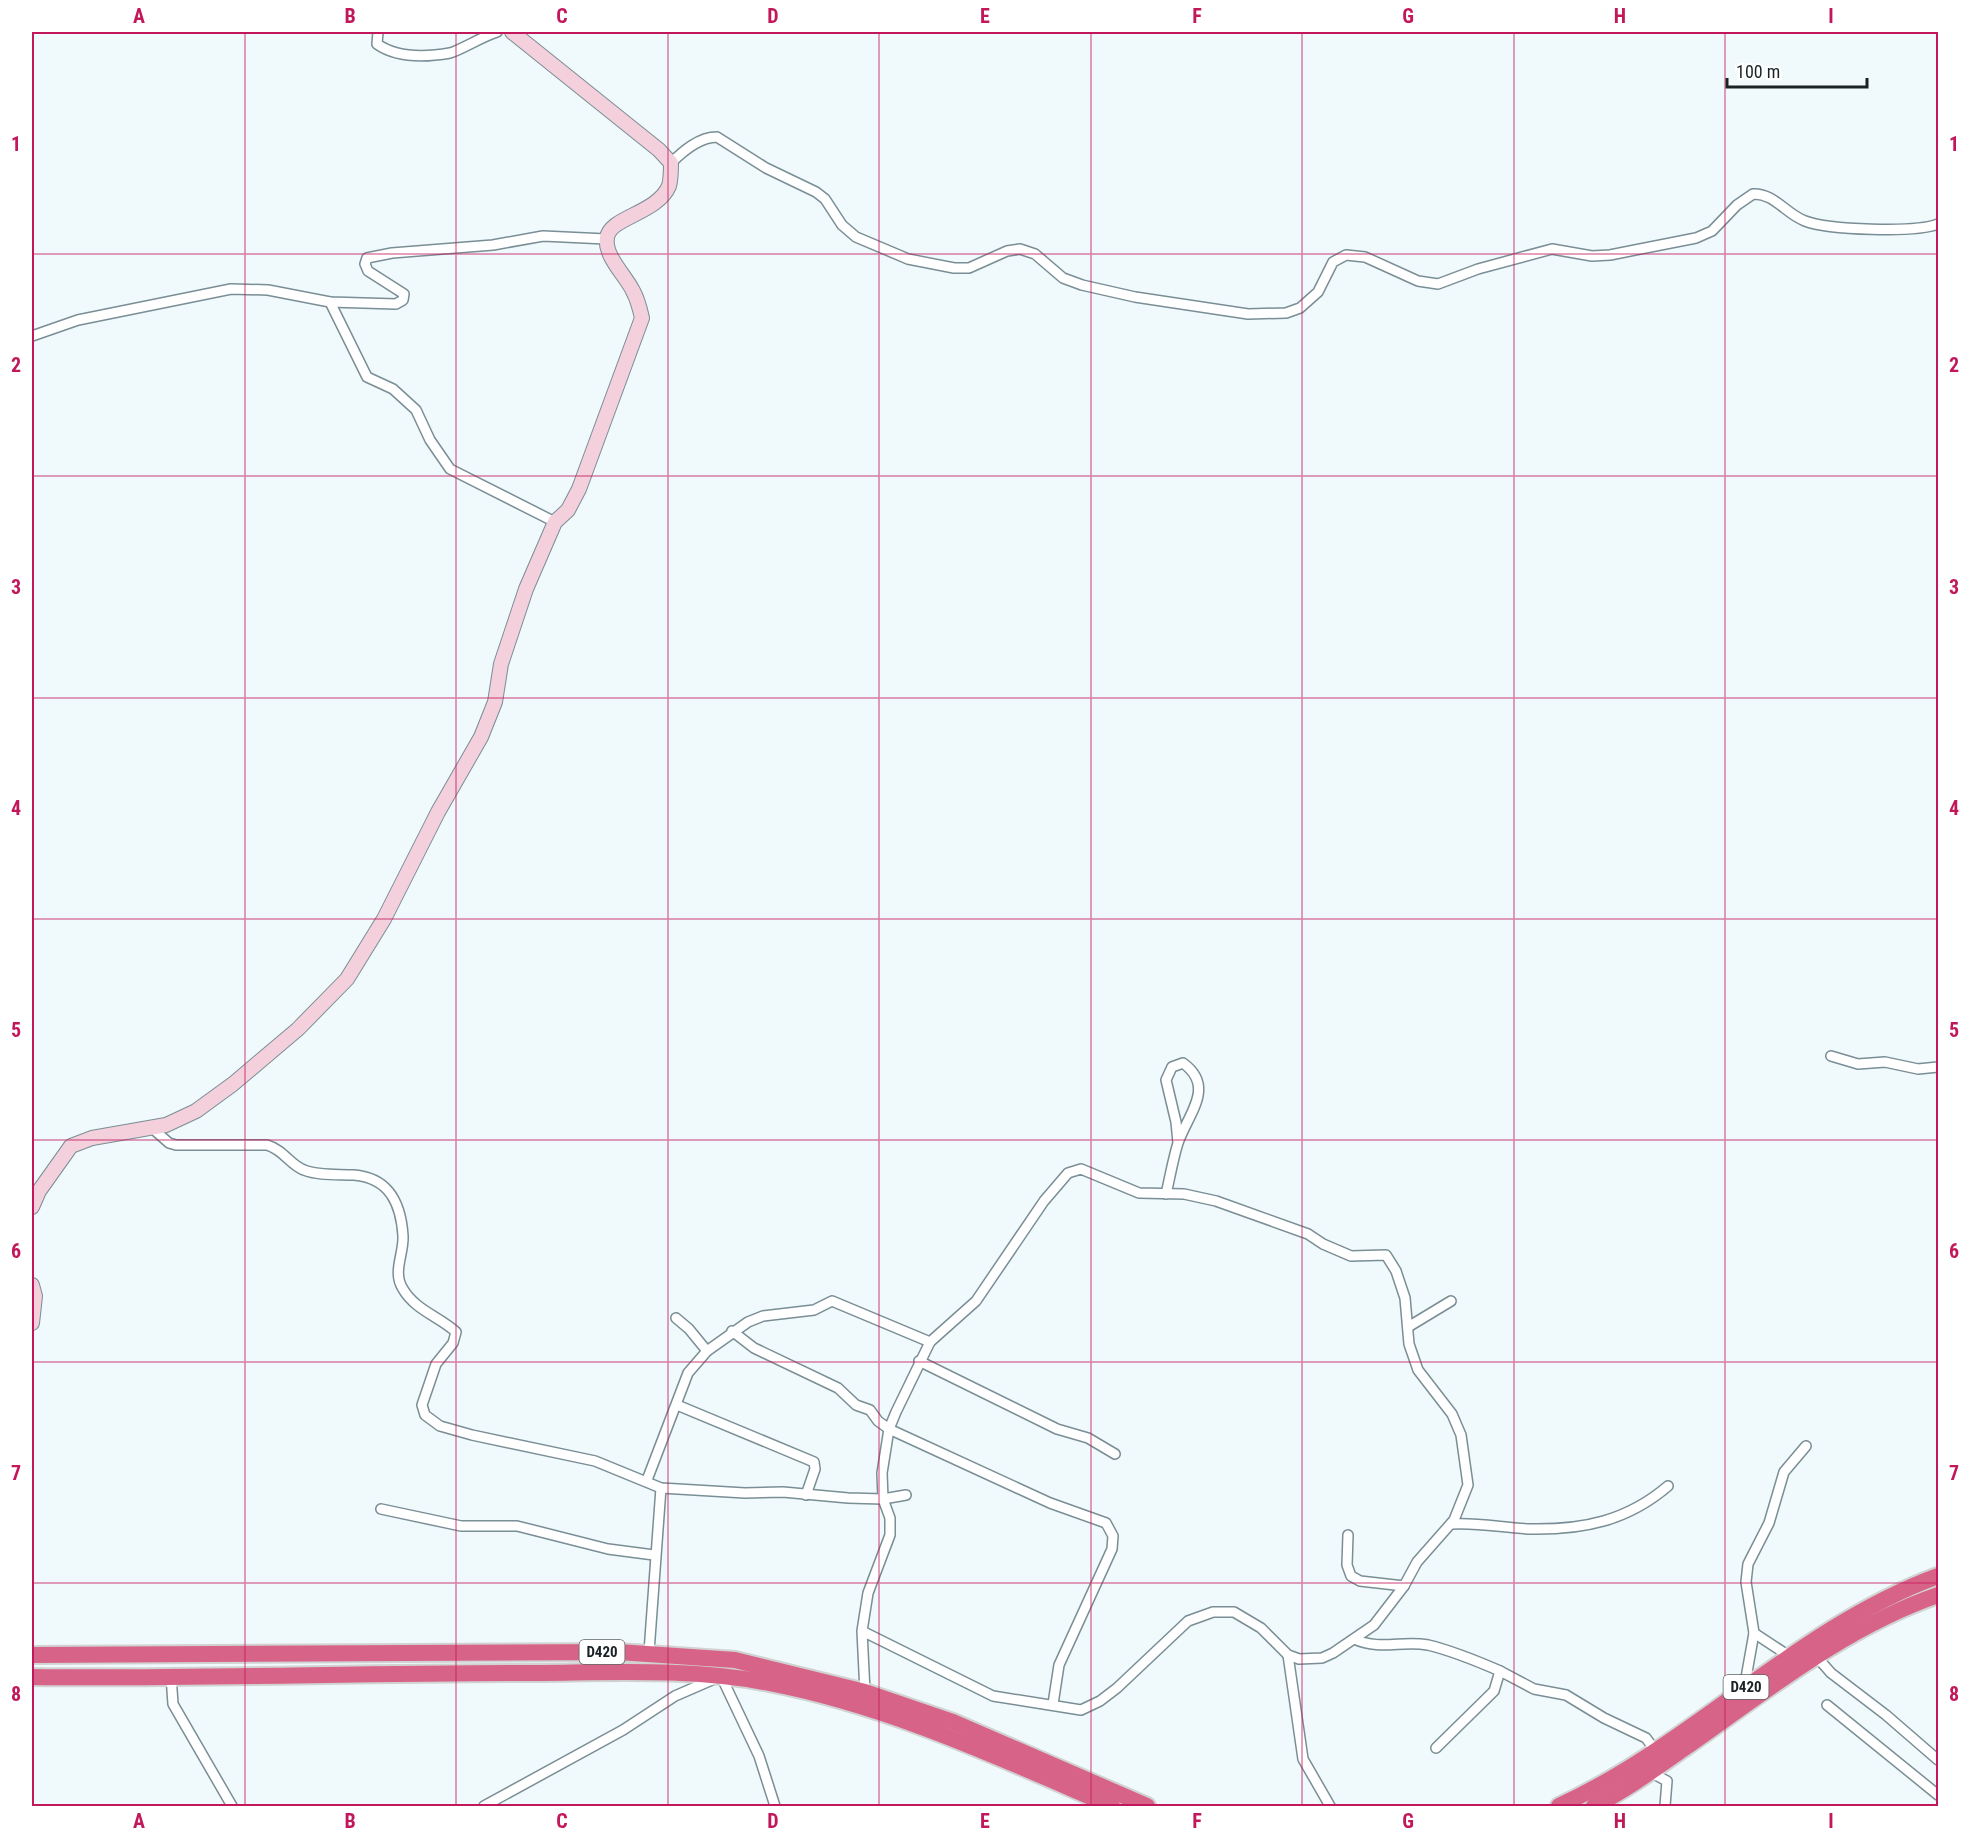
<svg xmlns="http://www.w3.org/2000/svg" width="1970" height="1838" viewBox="0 0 1970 1838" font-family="'Roboto Condensed',sans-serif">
	<rect width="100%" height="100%" fill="#f0f9fc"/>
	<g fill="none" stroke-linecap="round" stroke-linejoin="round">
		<!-- street casing -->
		<g stroke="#798e95" stroke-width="12">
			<g id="street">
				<path d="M378,32L377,44C397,58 427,57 450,53C461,50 483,36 497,32"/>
				<path d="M671,163C683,151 699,137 717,137L766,168L816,192L825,199L842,225L856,237L908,259L954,268H969L1007,251L1020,249L1035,254L1063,278L1082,285L1135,297L1248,314L1286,313L1300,308L1318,292L1333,262L1346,255L1365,257L1418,281L1438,284L1478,269L1552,249L1592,256L1610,255L1696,238L1712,231L1737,205L1753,194C1774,193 1786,214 1805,221C1828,230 1916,233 1938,224"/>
				<path d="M330,302L367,377L393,389L416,410L430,440L450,469L555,522"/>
				<path d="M32,336L78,320L231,289L268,290L330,302L396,304L403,300L404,294L368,271L365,264L367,258L392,253L493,245L543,236L606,239"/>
				<path d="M1831,1056L1858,1064L1885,1062L1918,1069L1938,1067"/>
				<path d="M152,1128L169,1143L176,1145H267C284,1150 290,1165 304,1170C319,1176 338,1174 354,1175C390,1178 401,1204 403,1236C404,1254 392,1272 403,1289C415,1310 440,1317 456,1332L453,1343L436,1364L422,1405L425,1415L440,1426L472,1435L595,1461L661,1488L745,1493L783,1492L848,1498L883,1499L906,1495"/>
				<path d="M1166,1194C1170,1177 1173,1159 1178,1143C1188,1114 1216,1087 1183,1063L1172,1067L1166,1080L1176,1122L1178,1143"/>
				<path d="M676,1318L689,1329L707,1351"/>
				<path d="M1408,1327L1451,1301"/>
				<path d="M732,1331L754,1348L838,1388L856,1405L870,1410L878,1421L889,1429L1050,1503L1106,1523L1113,1536L1112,1549L1059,1665L1053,1704"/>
				<path d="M919,1361L1057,1429L1088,1438L1115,1454"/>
				<path d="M677,1405L814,1462L815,1469L806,1495"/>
				<path d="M647,1480L688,1373L707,1351L748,1322L763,1316L814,1310L832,1301L930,1342"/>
				<path d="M381,1509L461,1526H517L608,1549L654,1555"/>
				<path d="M1451,1524C1477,1522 1504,1528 1530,1529C1583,1530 1627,1521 1668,1486"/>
				<path d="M1348,1535L1347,1565L1351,1576L1360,1581L1404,1586"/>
				<path d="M862,1631L993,1696L1081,1710L1100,1701L1117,1688L1188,1621L1213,1612H1234L1261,1628L1288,1655L1299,1659L1322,1658L1333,1653L1374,1625L1404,1586L1417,1562L1454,1520L1468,1485L1461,1435L1452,1414L1418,1370L1409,1344L1405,1298L1396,1271L1386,1255L1351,1256L1323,1244L1308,1234L1216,1201L1184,1194L1139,1193L1081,1169L1068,1173L1044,1201L976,1301L930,1342L896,1412L889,1429L882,1473L883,1499L890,1518V1535L868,1593L862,1631L865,1692"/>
				<path d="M1354,1639C1381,1651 1401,1640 1428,1645C1453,1651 1477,1661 1500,1671L1494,1691L1436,1748"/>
				<path d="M649,1652L661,1488"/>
				<path d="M1288,1655L1303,1759L1330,1806"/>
				<path d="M1789,1656L1754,1633L1746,1582L1748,1564L1769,1523L1784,1472L1806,1446"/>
				<path d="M1816,1656L1831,1673L1886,1715L1938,1760"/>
				<path d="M1500,1671L1534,1689L1566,1695L1604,1718L1646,1738L1657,1753"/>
				<path d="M171,1676L173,1704L232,1806"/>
				<path d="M1744,1689L1754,1633"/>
				<path d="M1827,1705L1938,1795"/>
				<path d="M1650,1772L1667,1781L1665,1806"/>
				<path d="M484,1806L623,1730L675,1696L721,1676L759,1756L775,1806"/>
			</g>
		</g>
		<!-- secondary casing -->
		<g stroke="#798e95" stroke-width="16">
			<g id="secondary">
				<path d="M32,1207L39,1191L71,1146L92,1138L166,1125L196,1111L233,1084L298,1029L347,979L384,919L438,812L481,737L495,702L501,664L526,589L555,522L568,510L579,489L642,318C640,309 638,300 633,291C626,276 604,256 607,238C609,217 657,214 669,186C671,179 671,170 671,163L659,150L512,32"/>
				<path d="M32,1285L35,1296L32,1323"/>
			</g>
		</g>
		<!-- highway casing -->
		<g stroke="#d1d3d3" stroke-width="20">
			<g id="highway">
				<path d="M32,1655L618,1652L735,1660L865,1692L953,1722L1147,1806"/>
				<path d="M32,1677C194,1679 357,1673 520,1673C602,1673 687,1667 769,1683C889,1706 1000,1758 1112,1806"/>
				<path d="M1559,1806C1694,1744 1797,1628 1938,1576"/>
				<path d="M1594,1806C1626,1790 1656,1768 1686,1747C1766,1691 1845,1627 1938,1595"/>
			</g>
		</g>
		<!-- street -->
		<use href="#street" stroke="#fff" stroke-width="9"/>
		<!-- secondary -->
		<use href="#secondary" stroke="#f3d0db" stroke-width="14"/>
		<!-- highway -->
		<use href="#highway" stroke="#d86388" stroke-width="16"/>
	</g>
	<!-- grid -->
	<path fill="none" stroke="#c2185b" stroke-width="1.5" stroke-opacity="0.55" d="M245,32V1806M456,32V1806M668,32V1806M879,32V1806M1091,32V1806M1302,32V1806M1514,32V1806M1725,32V1806M32,254H1938M32,476H1938M32,698H1938M32,919H1938M32,1140H1938M32,1362H1938M32,1583H1938"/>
	<g text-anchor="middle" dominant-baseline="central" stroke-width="4.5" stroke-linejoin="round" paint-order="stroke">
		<!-- shield labels -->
		<g fill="#fff" stroke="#5f6466" stroke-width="1.5">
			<rect x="579.5" y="1640" width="45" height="24" rx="4.5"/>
			<rect x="1723.5" y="1675" width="45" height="24" rx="4.5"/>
		</g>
		<g font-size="15" font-weight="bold" fill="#1a2225">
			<text x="602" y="1652">D420</text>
			<text x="1746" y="1687">D420</text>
		</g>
	</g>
	<!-- border -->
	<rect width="1970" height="1838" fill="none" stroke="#ffffff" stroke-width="66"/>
	<!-- scale -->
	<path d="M1727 78v9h140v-9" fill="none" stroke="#1a2225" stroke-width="3"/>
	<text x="1736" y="78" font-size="18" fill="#1a2225" stroke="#ffffff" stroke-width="4.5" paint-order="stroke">100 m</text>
	<rect x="33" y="33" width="1904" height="1772" fill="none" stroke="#c2185b" stroke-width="2"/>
	<g font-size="20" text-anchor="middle" font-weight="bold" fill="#c2185b">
		<text x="139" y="23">A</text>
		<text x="350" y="23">B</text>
		<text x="562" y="23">C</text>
		<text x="773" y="23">D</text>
		<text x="985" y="23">E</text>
		<text x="1197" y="23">F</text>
		<text x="1408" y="23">G</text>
		<text x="1620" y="23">H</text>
		<text x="1831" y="23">I</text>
		<text x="16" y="151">1</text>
		<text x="1954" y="151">1</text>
		<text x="16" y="372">2</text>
		<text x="1954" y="372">2</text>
		<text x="16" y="594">3</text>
		<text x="1954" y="594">3</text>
		<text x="16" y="815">4</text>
		<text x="1954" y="815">4</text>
		<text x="16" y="1037">5</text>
		<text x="1954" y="1037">5</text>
		<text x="16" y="1258">6</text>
		<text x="1954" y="1258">6</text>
		<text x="16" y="1480">7</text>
		<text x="1954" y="1480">7</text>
		<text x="16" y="1701">8</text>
		<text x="1954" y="1701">8</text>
		<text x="139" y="1828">A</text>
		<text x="350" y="1828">B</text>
		<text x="562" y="1828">C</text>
		<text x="773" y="1828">D</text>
		<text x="985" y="1828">E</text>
		<text x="1197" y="1828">F</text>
		<text x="1408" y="1828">G</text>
		<text x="1620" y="1828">H</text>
		<text x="1831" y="1828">I</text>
	</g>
</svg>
